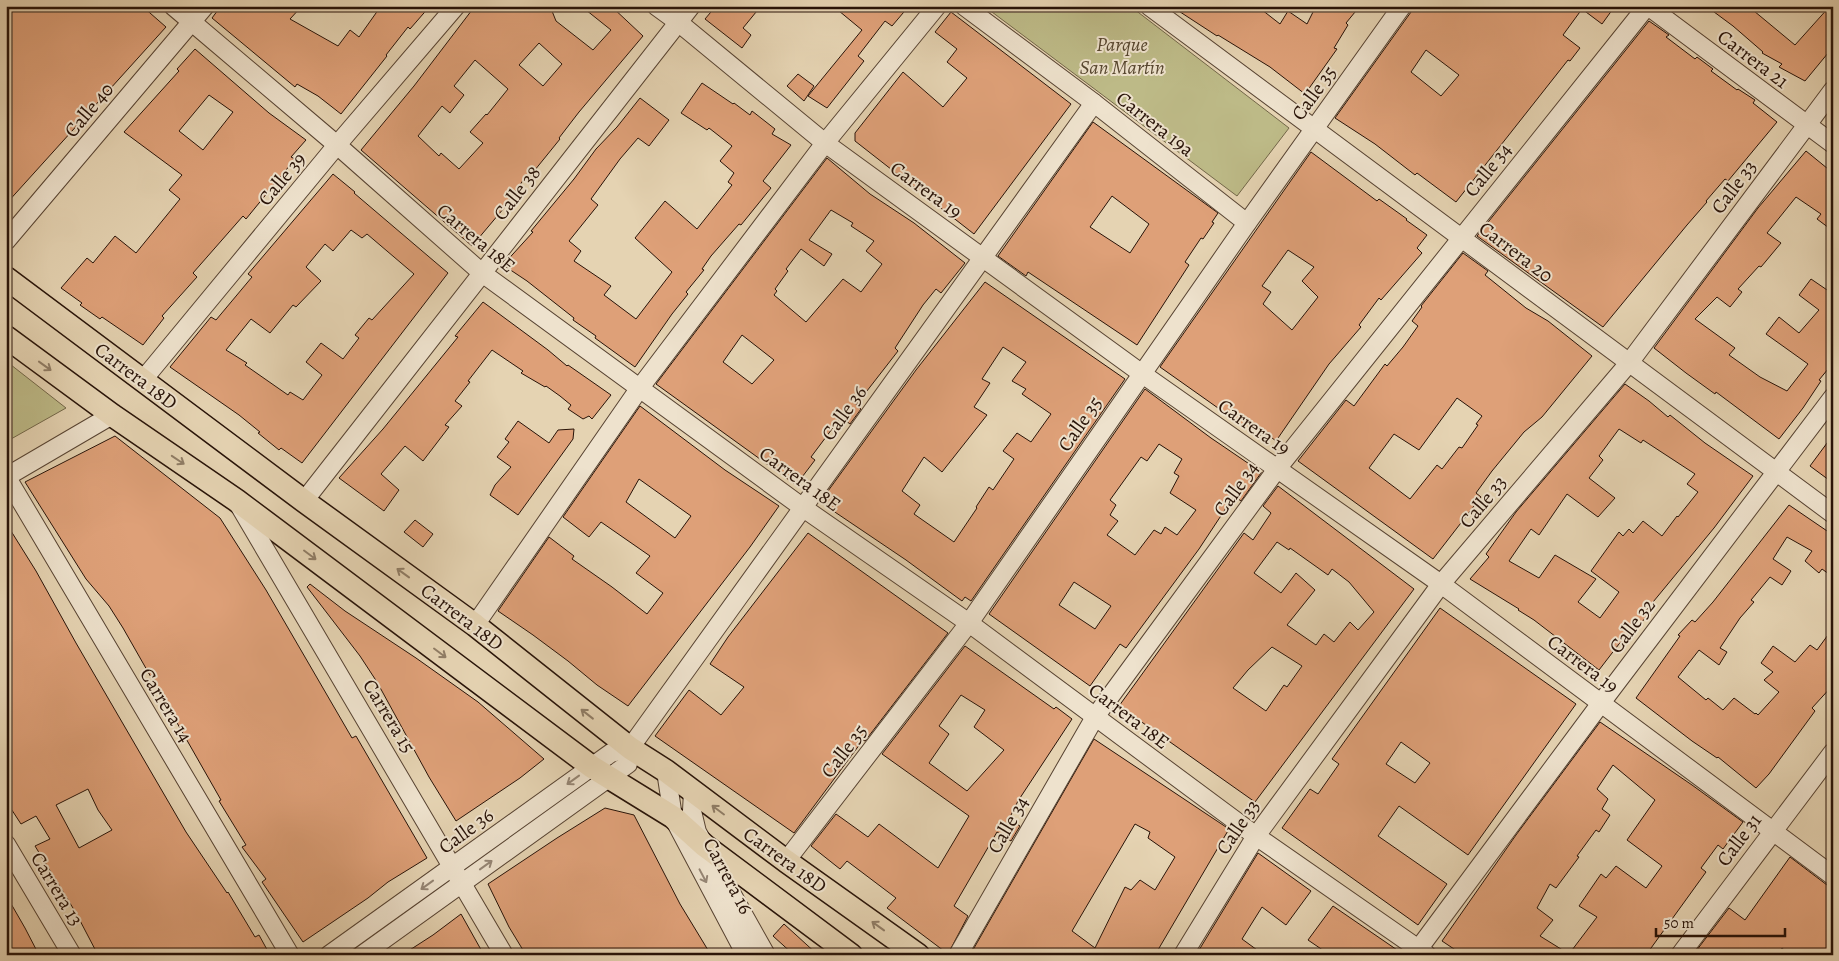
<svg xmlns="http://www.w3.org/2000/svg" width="1839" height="961" viewBox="0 0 1839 961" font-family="Alegreya,serif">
	<rect width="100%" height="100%" fill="#e5d3b2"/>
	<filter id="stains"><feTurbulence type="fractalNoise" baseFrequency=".004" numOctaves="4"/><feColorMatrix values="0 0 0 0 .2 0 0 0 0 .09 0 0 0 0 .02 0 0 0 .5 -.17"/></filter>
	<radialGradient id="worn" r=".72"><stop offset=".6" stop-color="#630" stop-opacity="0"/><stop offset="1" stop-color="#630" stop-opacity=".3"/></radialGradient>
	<!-- green -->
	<g fill="#bdba87" stroke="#726648">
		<path d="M984,6H1130L1289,128L1237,196Z"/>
		<path d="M6,361L66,408L11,439L6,431Z"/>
	</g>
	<!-- building -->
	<g fill="#dea078" stroke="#281308" fill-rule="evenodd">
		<path d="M6,6H142L166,27L6,204Z"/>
		<path d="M221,6H302L290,19L338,46L350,30L359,37L381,6H430L410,29L408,27L386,55L387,56L341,114L318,96L297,84L295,87L212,18Z"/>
		<path d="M475,6H550L556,21L593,50L611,30L581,6H611L643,36L579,112L559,138L560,139L526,181L524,179L504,208L472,246L361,150L414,86ZM539,43L562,64L543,86L519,65ZM475,60L508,89L487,115L486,114L470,132L483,143L459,169L441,153L439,156L418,136L442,106L450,113L464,95L454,86Z"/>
		<path d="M716,6H761L743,28L751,35L742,48L705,19Z"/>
		<path d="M833,6H909L892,26L885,21L858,56L864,61L827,108L808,96L862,30Z"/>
		<path d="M1171,6H1257L1280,24L1288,11L1307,24L1316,6H1360L1346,23L1348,25L1334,48L1337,49L1305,94L1270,67L1218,35L1217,36Z"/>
		<path d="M1413,6H1615L1602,24L1582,9L1563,35L1580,48L1570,61L1568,60L1456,202L1417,173L1415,175L1375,144L1335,118L1411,12ZM1426,50L1459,75L1441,96L1411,72Z"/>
		<path d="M1706,6H1748L1795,45L1830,6H1833V47L1805,81L1779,67L1782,64L1762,53L1763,52L1733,26Z"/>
		<path d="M951,12L1071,104L974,234L855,141V133L903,72L943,107L967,78L947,62L957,49L935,32Z"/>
		<path d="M1649,21L1669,35L1666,37L1695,59L1697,57L1713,69L1711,71L1737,90L1738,89L1755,100L1753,103L1777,122L1728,181L1725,179L1706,201L1707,202L1687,225L1603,327L1477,236Z"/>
		<path d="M195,49L269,113L306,140L291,157L295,159L246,219L243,216L193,273L197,277L162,316L164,318L143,345L102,317L100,319L80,305L82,303L61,288L87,258L93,263L115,236L136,253L180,199L169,190L182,175L124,132L179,71L177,69ZM209,95L233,112L203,150L179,131Z"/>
		<path d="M798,74L814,86L804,101L787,86Z"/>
		<path d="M702,83L733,104L734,103L750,115L752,111L775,129L772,134L791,145L763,181L771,188L741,225L739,224L711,256L702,269L704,270L686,292L688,294L672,314L635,367L595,338L596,336L573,320L574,318L527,281L503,265L533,232L531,231L574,179L596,149L617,127L640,98L669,120L649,146L638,138L620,159L591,199L598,205L569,241L581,251L574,261L611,286L604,295L636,319L672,272L635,238L665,201L697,229L732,185L728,182L734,173L720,161L732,146L709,128L707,130L681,113Z"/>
		<path d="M1093,122L1218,213L1212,222L1214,223L1203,239L1201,238L1185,262L1189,265L1137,345L1028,272L1026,276L998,256ZM1112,196L1149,224L1130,253L1090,227Z"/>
		<path d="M1806,151L1833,173V231L1817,219L1821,214L1796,197L1767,233L1781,243L1761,267L1759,266L1738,289L1742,292L1730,307L1717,297L1695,319L1735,348L1729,355L1760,377L1787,391L1808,364L1766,334L1779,317L1799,333L1819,310L1799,295L1811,279L1833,294V363L1819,380L1821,381L1803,408L1779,439L1716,392L1715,394L1686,373L1654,348L1758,208Z"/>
		<path d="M1311,152L1377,201L1379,199L1407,219L1406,220L1427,235L1417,248L1422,253L1381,300L1379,298L1359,325L1361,327L1329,364L1276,441L1263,431L1259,437L1160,367ZM1288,250L1314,267L1302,281L1318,297L1292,330L1263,304L1271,292L1262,286Z"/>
		<path d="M827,158L870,194L914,223L965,263L941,293L936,289L923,305L895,348L898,351L856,405L861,409L850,424L841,417L811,457L815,460L796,485L656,384ZM831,210L853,223L851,226L874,241L866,251L882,264L861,292L843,279L806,322L774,295L777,291L775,289L788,271L786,269L801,249L824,266L832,254L809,240ZM742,335L774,360L752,384L723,362Z"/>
		<path d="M333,174L355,192L354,193L448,273L302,463L281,448L279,450L258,433L260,432L239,415L170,367L211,317L216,320L252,277L248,274ZM351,230L362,238L367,234L414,274L372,320L369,318L355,335L359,338L343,359L321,343L306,362L322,375L303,400L290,392L288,395L245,365L247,363L226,350L251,319L270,333L293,305L296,307L321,281L306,267L325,244L333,251Z"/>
		<path d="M1463,253L1488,271L1485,275L1526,308L1548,321L1592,356L1542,417L1524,432L1492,471L1476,493L1481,497L1433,559L1298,461L1346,400L1354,406L1385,364L1387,366L1403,347L1418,326L1412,321L1422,307L1421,306ZM1457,398L1482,416L1476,424L1478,425L1462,448L1459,447L1442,469L1437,465L1410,499L1369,468L1394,434L1419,450Z"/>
		<path d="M985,282L1125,379L971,601L965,597L962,601L906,560L820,502L916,370ZM1003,347L1026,362L1012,381L1026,389L1022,394L1051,414L1031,442L1017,433L1003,451L1014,459L993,490L989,487L976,507L977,508L954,542L914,514L920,505L902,491L924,457L942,472L987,415L974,407L990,383L982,379Z"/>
		<path d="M483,302L548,350L567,366L568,365L611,395L592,419L589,416L583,419L568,409L571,405L560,396L546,386L545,387L521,373L523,371L492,350L468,381L470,382L455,401L462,406L445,425L449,427L423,461L405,446L381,474L399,490L384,511L339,478L383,429L458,337L455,336Z"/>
		<path d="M1625,384L1649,401L1668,417L1670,415L1705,443L1753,476L1714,528L1644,613L1647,616L1630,636L1628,635L1619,644L1599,670L1534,620L1518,610L1519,609L1470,579L1489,557L1486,554L1516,512ZM1619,429L1641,443L1643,440L1695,474L1687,484L1698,492L1678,517L1677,516L1662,536L1643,521L1633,533L1629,529L1623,536L1619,532L1591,571L1619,592L1600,618L1578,602L1596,579L1555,555L1539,578L1509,561L1531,529L1539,535L1567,494L1598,517L1615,498L1589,478L1603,460L1599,456Z"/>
		<path d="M1145,389L1211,438L1261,472V473L1241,501L1234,496L1199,549L1126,648L1120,644L1090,686L989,614ZM1159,444L1182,459L1174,473L1179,476L1170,493L1196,510L1177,535L1165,527L1161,534L1154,530L1135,555L1107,535L1118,521L1110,515L1116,505L1110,500L1141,457L1147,461ZM1074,582L1111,606L1095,629L1059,605Z"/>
		<path d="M640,406L725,470L779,506L750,547L628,706L597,685L568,661L533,635L498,611L549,537L574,556L572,559L612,587L647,614L663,593L636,573L650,556L601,522L589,537L563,517ZM639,479L691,516L675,538L626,502Z"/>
		<path d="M518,421L549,443L558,430L574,429L573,439L518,515L490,495L495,485L511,467L497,457L509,442L505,439Z"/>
		<path d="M1833,435V483L1810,466Z"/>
		<path d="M115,436L220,518L266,590L352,738L356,736L427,858L388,882L368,898L303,942L262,882L266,879L242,847L246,845L219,801L221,800L123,628L109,606L86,579L25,482Z"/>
		<path d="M1278,486L1414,589L1255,802L1119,706L1244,533L1253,540L1271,513L1263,506ZM1277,542L1289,550L1290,548L1328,575L1332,569L1349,582L1374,612L1358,630L1350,622L1334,642L1324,634L1316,645L1287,625L1315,590L1296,573L1281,593L1254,573ZM1272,647L1302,666L1287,687L1284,685L1266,711L1233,688L1248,670Z"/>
		<path d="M1789,505L1833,535V577L1822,569L1819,573L1805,561L1812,551L1787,537L1773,559L1791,571L1782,585L1770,577L1751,600L1754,602L1740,618L1720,648L1727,652L1719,665L1699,650L1678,677L1706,700L1708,698L1723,710L1734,698L1755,714L1756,713L1758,715L1779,692L1764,680L1773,672L1761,663L1773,646L1795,662L1810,645L1817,650L1833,628V685L1812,708L1815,711L1769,774L1756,788L1718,757L1717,758L1692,741L1636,698L1680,636L1678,635L1692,620L1695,622L1713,602Z"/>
		<path d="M415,520L433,534L423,547L404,532Z"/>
		<path d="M6,523L36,571L76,643L186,832L227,893L228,892L255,937L259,935L270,955H98L76,913L35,846L50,839L36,816L21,824L6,801ZM88,789L98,810L112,830L79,848L56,805Z"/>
		<path d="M808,533L948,633L865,741L863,740L794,833L655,736L689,690L721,715L744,687L710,664L728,637Z"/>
		<path d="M310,584L345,611L416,658L478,702L544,759L520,778L456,821L429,777L377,682L360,656L307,587Z"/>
		<path d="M1440,608L1576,704L1468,855L1399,806L1378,836L1447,884L1418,925L1282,828L1310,789L1318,794L1339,764L1332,759ZM1401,742L1430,763L1415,783L1386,764Z"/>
		<path d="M965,646L1054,709L1056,707L1072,719L1018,801L1009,819L1020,826L1011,841L997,832L954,906L968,916L948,954L887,908L896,898L847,861L840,869L811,846L836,814L868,837L879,824L938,868L969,816L882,754ZM961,695L985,710L974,727L1004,750L967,791L929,763L949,734L939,726Z"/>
		<path d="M1600,722L1692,785L1743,822L1723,849L1718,845L1701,868L1706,872L1646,955H1463L1442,941L1516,835ZM1613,765L1655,800L1627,840L1662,866L1646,888L1616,866L1606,878L1601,874L1579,906L1597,917L1569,954L1540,936L1553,920L1537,908L1550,884L1556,888L1579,857L1577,856L1596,830L1599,832L1610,815L1602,809L1608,799L1597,789Z"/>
		<path d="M1094,739L1229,829L1155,955H970ZM1135,824L1150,832L1148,838L1175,857L1155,890L1140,880L1131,890L1125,887L1095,948L1072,931Z"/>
		<path d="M605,808L634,815L680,904L711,955H526L509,927L488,884L557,838Z"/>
		<path d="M1258,853L1311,891L1286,925L1262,907L1242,939L1264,955H1196Z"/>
		<path d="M1790,857L1827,885L1833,886V955H1790L1782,948L1777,955H1693L1729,908L1745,920Z"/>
		<path d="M6,895L25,928L39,955H6Z"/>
		<path d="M1333,906L1403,954L1404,955H1330L1308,940Z"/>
		<path d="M461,914L484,955H402L433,935Z"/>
		<path d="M784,924L818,955H794L773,936Z"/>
	</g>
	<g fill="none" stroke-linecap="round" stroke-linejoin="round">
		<!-- minor casing -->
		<g stroke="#574332" stroke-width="20">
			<g id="minor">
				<path d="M173,6L337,145L482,273L802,507L969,623L1256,836L1427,955"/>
				<path d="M656,6L678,22L825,143L1141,373L1441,584L1833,876"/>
				<path d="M964,6L1094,103L1247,223"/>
				<path d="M1149,6L1833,514"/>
				<path d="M1648,6L1833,144"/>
				<path d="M6,241L205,6"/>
				<path d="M142,381L337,145L456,6"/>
				<path d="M6,476L290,955"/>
				<path d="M6,477L112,415"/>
				<path d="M304,501L691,6"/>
				<path d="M239,505L504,955"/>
				<path d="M475,625L639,389L825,143L937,6"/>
				<path d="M666,771L673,817L746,955"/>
				<path d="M693,791L692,811L697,832L766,955"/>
				<path d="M6,844L72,955"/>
				<path d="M786,861L969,623L1247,223L1402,6"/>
				<path d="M329,955L611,753L630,748"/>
				<path d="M362,955L628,764L630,748L1094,103"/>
				<path d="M958,955L1095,717L1277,469L1647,6"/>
				<path d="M1183,955L1256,836L1441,584L1629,363L1833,90"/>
				<path d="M1414,955L1601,703L1833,397"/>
				<path d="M1680,955L1833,752"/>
			</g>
		</g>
		<!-- major casing -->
		<g stroke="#281308" stroke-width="25">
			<g id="major">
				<path d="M6,278L304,501L475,625L630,748L666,771L786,861L918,955"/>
				<path d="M6,337L112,415L236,500L592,767L673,817L705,846L851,955"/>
			</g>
		</g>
		<!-- minor -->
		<use href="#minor" stroke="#eee2cd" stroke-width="18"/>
		<!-- major -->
		<use href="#major" stroke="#e5d3b2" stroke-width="22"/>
	</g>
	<!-- one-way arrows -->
	<defs><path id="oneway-shaft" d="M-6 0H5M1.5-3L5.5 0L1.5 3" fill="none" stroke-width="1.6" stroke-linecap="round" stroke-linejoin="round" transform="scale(1.25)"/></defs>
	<g stroke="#907d66">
		<use href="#oneway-shaft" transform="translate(45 366) rotate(36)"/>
		<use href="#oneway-shaft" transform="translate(178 460) rotate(34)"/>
		<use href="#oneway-shaft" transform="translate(310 555) rotate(37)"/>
		<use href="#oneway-shaft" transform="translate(403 573) rotate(-144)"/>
		<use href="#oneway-shaft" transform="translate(440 653) rotate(37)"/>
		<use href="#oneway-shaft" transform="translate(587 714) rotate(-142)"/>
		<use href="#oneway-shaft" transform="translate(718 810) rotate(-143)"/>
		<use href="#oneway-shaft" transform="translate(878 926) rotate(-144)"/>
	</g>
	<g stroke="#958574">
		<use href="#oneway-shaft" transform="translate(573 780) rotate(144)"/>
		<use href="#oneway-shaft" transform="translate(486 865) rotate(-36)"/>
		<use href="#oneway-shaft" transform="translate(703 876) rotate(62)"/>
		<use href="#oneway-shaft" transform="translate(427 885) rotate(144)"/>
	</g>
	<g text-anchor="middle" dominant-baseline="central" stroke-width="4" stroke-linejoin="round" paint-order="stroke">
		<!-- park labels -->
		<g font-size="20" font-style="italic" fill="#55452e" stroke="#eee2cd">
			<text x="1122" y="44">Parque<tspan x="1122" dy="23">San Martín</tspan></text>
		</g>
		<!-- street labels -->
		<g font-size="20" fill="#281308" stroke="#eee2cd">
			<text transform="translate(1753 59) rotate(37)">Carrera 21</text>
			<text transform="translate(1314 93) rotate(-54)">Calle 35</text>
			<text transform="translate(89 110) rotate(-50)">Calle 40</text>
			<text transform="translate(1155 124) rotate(38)">Carrera 19a</text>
			<text transform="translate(1488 170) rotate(-51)">Calle 34</text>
			<text transform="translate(282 179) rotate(-50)">Calle 39</text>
			<text transform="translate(1734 187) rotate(-53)">Calle 33</text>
			<text transform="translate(926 190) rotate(36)">Carrera 19</text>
			<text transform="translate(517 193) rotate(-52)">Calle 38</text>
			<text transform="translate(476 238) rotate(40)">Carrera 18E</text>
			<text transform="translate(1516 252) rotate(37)">Carrera 20</text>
			<text transform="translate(136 376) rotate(37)">Carrera 18D</text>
			<text transform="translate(844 413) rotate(-54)">Calle 36</text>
			<text transform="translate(1080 424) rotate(-55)">Calle 35</text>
			<text transform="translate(1254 427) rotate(35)">Carrera 19</text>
			<text transform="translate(800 479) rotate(36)">Carrera 18E</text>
			<text transform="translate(1236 489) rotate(-54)">Calle 34</text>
			<text transform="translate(1483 502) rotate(-50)">Calle 33</text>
			<text transform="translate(462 617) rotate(37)">Carrera 18D</text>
			<text transform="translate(1632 626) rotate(-53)">Calle 32</text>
			<text transform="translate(1583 664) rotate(37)">Carrera 19</text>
			<text transform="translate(166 705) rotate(59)">Carrera 14</text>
			<text transform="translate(389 716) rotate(59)">Carrera 15</text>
			<text transform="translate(1129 716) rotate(37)">Carrera 18E</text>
			<text transform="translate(844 751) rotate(-52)">Calle 35</text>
			<text transform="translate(1008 825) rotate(-60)">Calle 34</text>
			<text transform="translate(1238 827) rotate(-56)">Calle 33</text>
			<text transform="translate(466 831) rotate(-36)">Calle 36</text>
			<text transform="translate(1739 840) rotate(-53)">Calle 31</text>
			<text transform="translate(785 860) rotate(36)">Carrera 18D</text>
			<text transform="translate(728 876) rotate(62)">Carrera 16</text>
			<text transform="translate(57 889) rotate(59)">Carrera 13</text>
		</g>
	</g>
	<!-- margin -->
	<rect width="1839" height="961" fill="none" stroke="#e5d3b2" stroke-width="25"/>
	<rect x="8" y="8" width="1824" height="946" fill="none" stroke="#281308" stroke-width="2.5"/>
	<rect x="12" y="12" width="1814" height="936" fill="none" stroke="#281308"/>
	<!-- scale -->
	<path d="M1656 928v8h129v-8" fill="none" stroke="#281308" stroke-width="2.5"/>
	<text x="1664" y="928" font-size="15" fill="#281308" stroke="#eee2cd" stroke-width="4" paint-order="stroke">50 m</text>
	<rect width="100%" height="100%" filter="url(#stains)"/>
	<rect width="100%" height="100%" fill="url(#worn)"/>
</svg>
